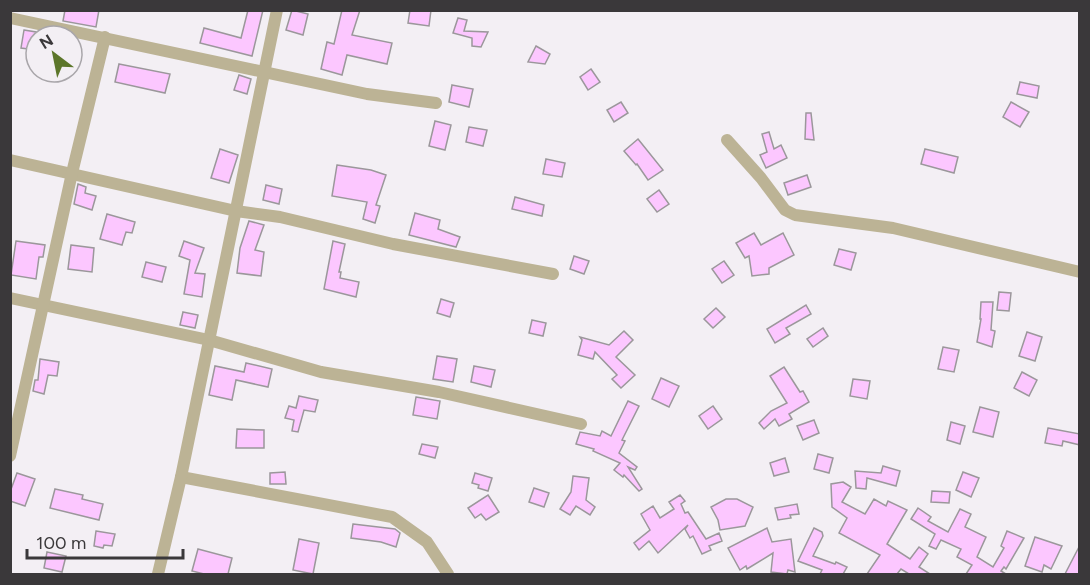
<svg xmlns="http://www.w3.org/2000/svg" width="1090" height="585" viewBox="0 0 1090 585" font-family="Figtree,sans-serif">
	<rect width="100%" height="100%" fill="#f3eff4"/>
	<!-- building -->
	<g fill="#fcc7ff" stroke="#9b979b" stroke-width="1.5">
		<path d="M65,10H99L96,27L63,21Z"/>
		<path d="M248,10H263L252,56L200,43L204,28L241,38Z"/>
		<path d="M292,10L308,14L303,35L286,30Z"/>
		<path d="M342,10H360L352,35L392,43L387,64L347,55L342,75L321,69L327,42L334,44Z"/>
		<path d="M410,10H431L429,26L408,23Z"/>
		<path d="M458,18L467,20L464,31L488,32L481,47L472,46V38L453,33Z"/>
		<path d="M24,30L36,32V50L21,48Z"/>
		<path d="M536,46L550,54L545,64L528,62Z"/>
		<path d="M119,64L170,74L165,93L115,82Z"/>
		<path d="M591,69L600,82L588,90L580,77Z"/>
		<path d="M239,75L251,79L247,94L234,90Z"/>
		<path d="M1020,82L1039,86L1037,98L1017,94Z"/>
		<path d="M452,85L473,89L469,107L449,102Z"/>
		<path d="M621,102L628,113L614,122L607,110Z"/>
		<path d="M1011,102L1029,112L1020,127L1003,117Z"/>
		<path d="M806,113H811L814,140L805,139Z"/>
		<path d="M435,121L451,125L445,150L429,146Z"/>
		<path d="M469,127L487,130L483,146L466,142Z"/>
		<path d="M769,132L774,149L781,145L787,158L766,168L760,155L767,152L762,134Z"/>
		<path d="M638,139L663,170L648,180L637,164L636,165L624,151Z"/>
		<path d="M220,149L238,155L229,183L211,178Z"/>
		<path d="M925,149L958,157L954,173L921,164Z"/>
		<path d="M546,159L565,163L562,177L543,174Z"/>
		<path d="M337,165L371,170L386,175L376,205L380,206L375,223L363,219L367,202L332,196Z"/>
		<path d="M807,175L811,187L788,195L784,183Z"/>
		<path d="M78,184L86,187L85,193L96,196L92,210L74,204Z"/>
		<path d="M266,185L282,189L279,204L263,200Z"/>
		<path d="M659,190L669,204L657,212L647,199Z"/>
		<path d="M515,197L544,205L542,216L512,209Z"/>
		<path d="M415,213L440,220L438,229L460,237L456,247L409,235Z"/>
		<path d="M107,214L135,222L132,233L126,232L122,245L100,239Z"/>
		<path d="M249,221L264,225L255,250L264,252L261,276L237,273L240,248Z"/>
		<path d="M754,233L761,245L783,233L794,255L769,268V274L752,276L749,256L745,258L736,243Z"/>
		<path d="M16,241L45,245L43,257H39L36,279L11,275Z"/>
		<path d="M184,241L204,248L195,273L205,274L202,297L184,294L190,260L179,256Z"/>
		<path d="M333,241L345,244L339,272H341L340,278L359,282L356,297L324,289Z"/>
		<path d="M71,245L94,248L92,272L68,269Z"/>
		<path d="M839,249L856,253L851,270L834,265Z"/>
		<path d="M574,256L589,261L584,274L570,269Z"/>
		<path d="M724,261L734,275L722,283L712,269Z"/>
		<path d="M146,262L166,267L162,282L142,277Z"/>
		<path d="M999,292L1011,293L1009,311L997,310Z"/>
		<path d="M441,299L454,303L450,317L437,313Z"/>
		<path d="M981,302H993L991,330L995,331L992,347L977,342L981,319H980Z"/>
		<path d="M806,305L811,314L786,328L790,334L775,343L767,329Z"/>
		<path d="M716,308L725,317L713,328L704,319Z"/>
		<path d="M183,312L198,315L195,328L180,325Z"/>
		<path d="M532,320L546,323L543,336L529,333Z"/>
		<path d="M823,328L828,336L813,347L807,339Z"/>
		<path d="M624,331L633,340L616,357L635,375L621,388L612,379L617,375L595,352L593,359L578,355L582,340L580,337L609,345Z"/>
		<path d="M1027,332L1042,337L1035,361L1019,356Z"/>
		<path d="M943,347L959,350L954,372L938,369Z"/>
		<path d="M437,356L457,359L453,382L433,379Z"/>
		<path d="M40,359L59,362L57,376L48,375L44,394L33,391L35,380H38Z"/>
		<path d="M246,363L272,369L268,387L236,380L232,400L209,395L215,366L244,372Z"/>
		<path d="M474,366L495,370L491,387L471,382Z"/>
		<path d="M784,367L800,392L803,391L809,402L789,414L792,419L779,426L775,419L764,429L759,423L771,411L787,403L770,376Z"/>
		<path d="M1022,372L1037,380L1029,396L1014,388Z"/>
		<path d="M661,378L679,386L669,407L652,399Z"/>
		<path d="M853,379L870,381L867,399L850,396Z"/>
		<path d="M299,396L318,400L315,412L304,410L298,432L292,431L294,420L285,418L289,406L296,408Z"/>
		<path d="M416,397L440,401L437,419L413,415Z"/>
		<path d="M628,401L639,406L622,440L625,441L619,453L637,467L635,470L628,467L642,489L639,491L624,475L623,477L614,470L620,463L593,451L594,449L576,444L580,432L600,436L602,431L611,436Z"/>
		<path d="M713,406L722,419L708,429L699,416Z"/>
		<path d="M980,407L999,412L993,437L973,432Z"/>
		<path d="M814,420L819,433L803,440L797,426Z"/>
		<path d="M951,422L965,426L960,444L947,440Z"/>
		<path d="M1048,428L1080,434V445L1063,441L1062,446L1045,443Z"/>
		<path d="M237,429L264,430V448H236Z"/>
		<path d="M422,444L438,447L435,458L419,454Z"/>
		<path d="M818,454L833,458L829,473L814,469Z"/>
		<path d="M785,458L789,472L774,476L770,463Z"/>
		<path d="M883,466L900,471L896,486L867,478L866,489L856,488L855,471L881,473Z"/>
		<path d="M285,472L286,484H270V473Z"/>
		<path d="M963,472L979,478L971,497L956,490Z"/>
		<path d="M17,473L35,479L25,506L10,501V492Z"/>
		<path d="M475,473L492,478L488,491L478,488L479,485L472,483Z"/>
		<path d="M573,476L589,478L586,500L595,507L590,515L576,506L570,515L560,509L571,492Z"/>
		<path d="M843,482L851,487L842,502L865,514L874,499L886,506L888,501L907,510L887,544L910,559L919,547L928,554L919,567L930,574H909L901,569L897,574H867L880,555L839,533L847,518L832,507L831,484Z"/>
		<path d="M534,488L549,493L544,507L529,502Z"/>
		<path d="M55,489L83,495L82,499L103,504L99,520L50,508Z"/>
		<path d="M932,491L950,492L949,503L931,502Z"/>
		<path d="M488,495L499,512L486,520L481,514L475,518L468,508Z"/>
		<path d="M680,495L685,501L681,504L685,513L688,512L706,539L719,533L722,541L709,546L711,550L702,554L693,536L690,538L685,529L688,525L658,553L649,541L639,550L634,543L650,530L641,514L653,506L660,518L674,509L669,502Z"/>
		<path d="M726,499H737L753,507L745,526L720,530L718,520L711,507Z"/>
		<path d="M797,504L799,514L790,515L791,518L778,520L775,508Z"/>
		<path d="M918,508L931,517L928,521L948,532L960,509L971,514L965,527L986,537L977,557L993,567L1004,548L1001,546L1007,531L1024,538L1006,569L1004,567L1001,571L1006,574H966L972,565L957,557L961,549L941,540L936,549L929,546L935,534L911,519Z"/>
		<path d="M353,524L395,529L400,533L396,547L381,542L351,538Z"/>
		<path d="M767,528L772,542L791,539L795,572L788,570L787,574L771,572L773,553L747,569L746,566L740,570L728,548Z"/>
		<path d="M814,528L822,532L823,536L813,556L835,564L836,562L847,567L843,574H820L822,570L798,561Z"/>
		<path d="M96,531L115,534L112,546L104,545L103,548L94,546Z"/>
		<path d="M1035,537L1062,546L1051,569L1044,565L1042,572L1025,566Z"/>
		<path d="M299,539L319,543L313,574L293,570Z"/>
		<path d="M1080,545V574H1065Z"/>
		<path d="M198,549L232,558L228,574H204L192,571Z"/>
		<path d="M47,552L66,556L62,572L44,568Z"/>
	</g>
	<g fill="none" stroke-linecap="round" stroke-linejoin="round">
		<!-- minor -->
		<g stroke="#bcb395" stroke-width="12">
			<path d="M10,18L367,94L436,103"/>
			<path d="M727,140L761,178L785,210L795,215L893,228L1080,272"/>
			<path d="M10,160L236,211L280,217L393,244L553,274"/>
			<path d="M10,298L209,340L321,372L439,392L581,424"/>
			<path d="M10,456L72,173L105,37"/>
			<path d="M181,477L392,517L427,542L448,574"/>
			<path d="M158,574L181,477L277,10"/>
		</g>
	</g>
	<!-- border -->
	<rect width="1090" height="585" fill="none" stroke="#3a383a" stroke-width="24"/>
	<!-- north arrow -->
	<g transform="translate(54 54) rotate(328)"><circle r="28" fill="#f3eff4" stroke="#a9a6aa" stroke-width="1.5"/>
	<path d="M0-4.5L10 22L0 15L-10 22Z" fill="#5c762a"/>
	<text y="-9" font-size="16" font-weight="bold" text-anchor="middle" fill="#3a383a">N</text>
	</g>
	<!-- scale -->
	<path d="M27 549v9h156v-9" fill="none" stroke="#3a383a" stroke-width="3"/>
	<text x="36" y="549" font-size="18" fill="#3a383a" stroke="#f3eff4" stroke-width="4.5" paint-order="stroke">100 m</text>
</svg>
